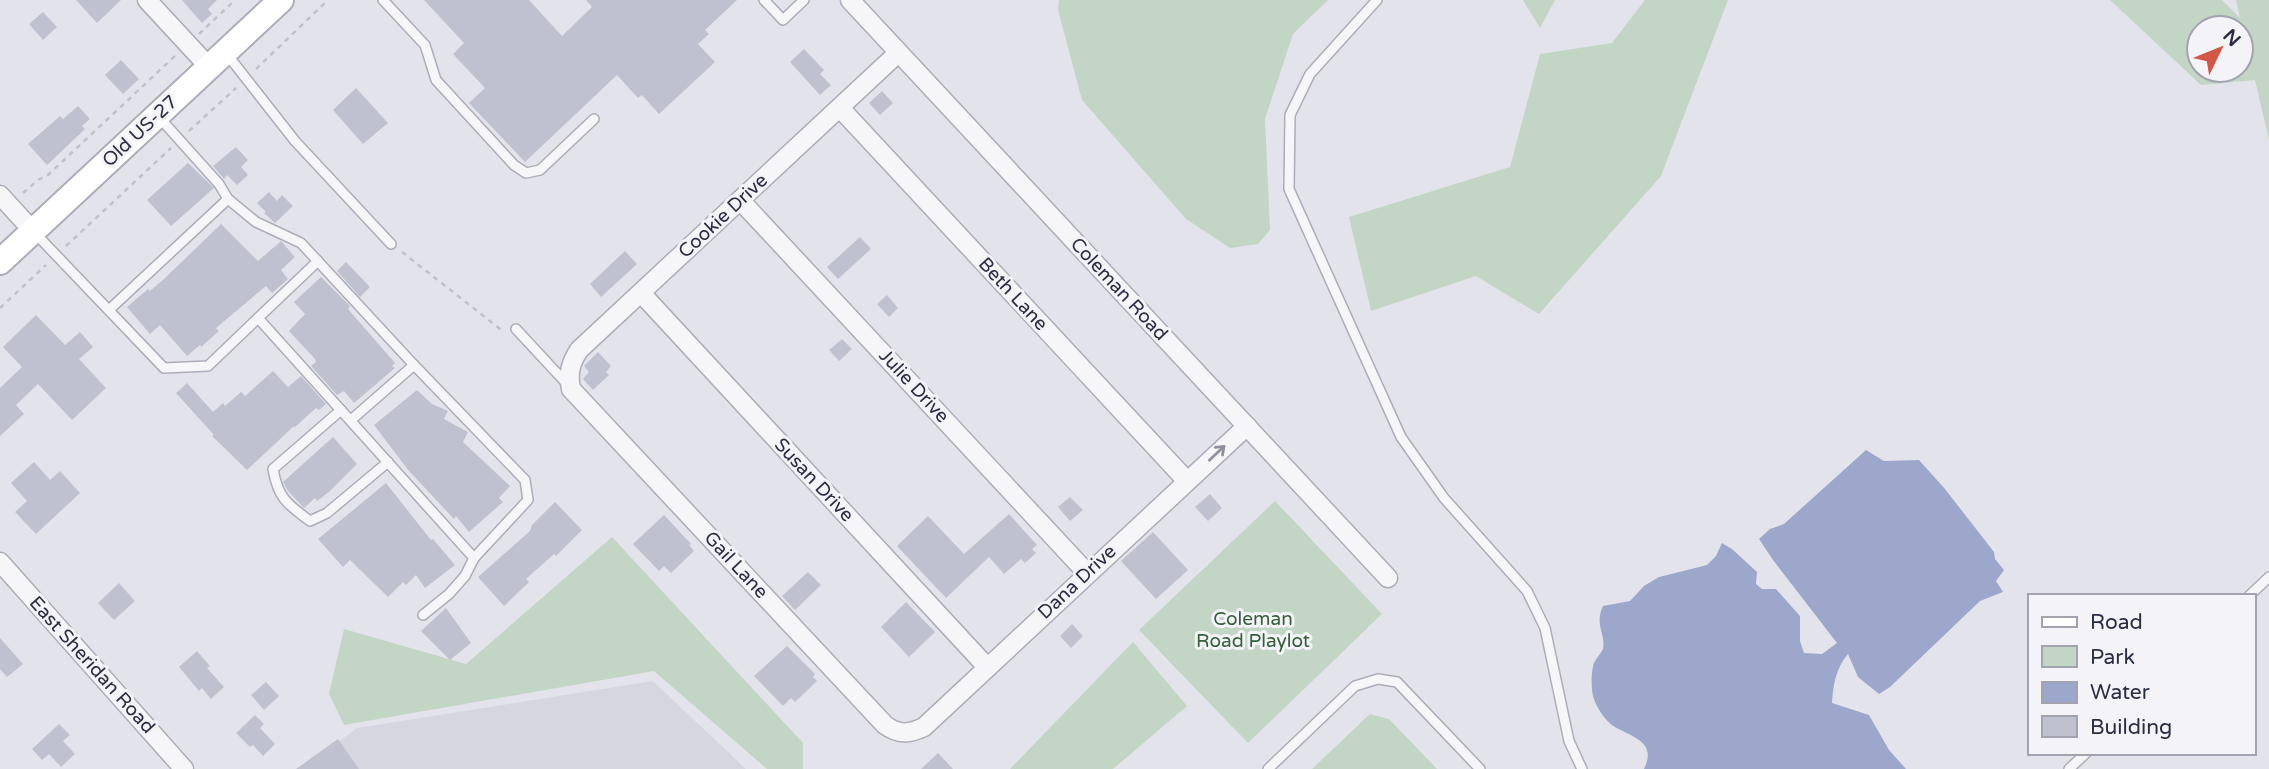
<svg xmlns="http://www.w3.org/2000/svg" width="2269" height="769" viewBox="0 0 2269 769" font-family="'Varela Round',sans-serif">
	<rect width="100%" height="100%" fill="#e3e4eb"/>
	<!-- built -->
	<path fill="#d5d6e0" d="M653,681L746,769H302L357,728Z"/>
	<!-- green -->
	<g fill="#c3d5c4" fill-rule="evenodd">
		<path d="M1059,0H1328L1293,34L1265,119L1270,230L1258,244L1230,248L1186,219L1082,100L1058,10Z"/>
		<path d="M1523,0H1555L1540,28Z"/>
		<path d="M1645,0H1728L1661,176L1539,314L1476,276L1371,311L1349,217L1510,167L1540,54L1612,43Z"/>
		<path d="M2110,0H2222L2240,18L2236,0H2269V140L2255,80L2201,85ZM2199,28H2241V70H2199Z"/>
		<path d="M1275,501L1382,614L1248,743L1139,630Z"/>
		<path d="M612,537L803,743V769H767L654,671L344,725L329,694L344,629L466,664Z"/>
		<path d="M1133,642L1187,706L1113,769H1010Z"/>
		<path d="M1370,714L1389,719L1437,769H1312Z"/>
	</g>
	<!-- water -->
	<path fill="#9da7cc" d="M1866,450L1884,461L1919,460L1945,489L1994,552L1995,559L2004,570L1996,581L2003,592L1980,601L1890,687L1879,694L1858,677L1848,654C1836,668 1833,685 1832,703L1869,715L1889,750L1906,769H1644C1657,742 1634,738 1615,727C1605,721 1596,707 1593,696C1591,688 1591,671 1594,663C1596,658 1601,654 1603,649C1606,633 1594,625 1603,606L1630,601L1644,586L1659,577L1707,565L1716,556L1722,543L1732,549L1757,572L1756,584L1762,589H1776L1800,616V641L1804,653L1822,654L1837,643L1773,560L1759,539L1770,529L1784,524Z"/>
	<!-- building -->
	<g fill="#c0c1ce">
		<path d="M76,0H121L97,23Z"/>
		<path d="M182,0H217L208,9L212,14L202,23Z"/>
		<path d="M424,0H529L562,36L592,7L586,0H737L705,30L709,34L698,44L715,62L659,114L642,95L638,98L617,75L525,162L469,103L485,88L453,54L464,43Z"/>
		<path d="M43,12L57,27L43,40L29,24Z"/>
		<path d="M804,49L824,70L820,74L831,85L820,95L790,62Z"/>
		<path d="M121,60L139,79L123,94L105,75Z"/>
		<path d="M356,88L388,123L363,144L333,110Z"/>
		<path d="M882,91L893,103L880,115L869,103Z"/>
		<path d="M78,106L90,119L82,126L85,129L47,165L28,144L60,116L63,119Z"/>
		<path d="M236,147L248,160L241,167L248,175L237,185L227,175L224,179L213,166Z"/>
		<path d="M188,163L214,188L171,226L147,200Z"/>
		<path d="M269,192L277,201L282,195L293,206L275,223L264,213L266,212L257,203Z"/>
		<path d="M221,224L258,261L281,241L295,257L281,270L288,279L272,293L266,286L216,328L219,331L201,347L200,345L187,356L160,325L150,334L127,307L148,289L150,291L165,278Z"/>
		<path d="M860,237L871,249L838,279L827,267Z"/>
		<path d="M625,251L637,264L601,297L590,284Z"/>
		<path d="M346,262L370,287L360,297L337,271Z"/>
		<path d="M321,277L350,306L348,309L395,363L392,366L395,368L354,403L344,391L337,395L311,366L316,362L315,359L289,331L305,314L294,302Z"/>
		<path d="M887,295L898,308L889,317L877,304Z"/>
		<path d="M36,315L65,345L80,332L93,347L79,359L106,388L72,420L38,384L16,405L24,414L0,436V388L22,367L3,347Z"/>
		<path d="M842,339L852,349L839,361L829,350Z"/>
		<path d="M598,352L611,366L606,372L609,375L593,390L583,379L589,372L584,366Z"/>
		<path d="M273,371L288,387L301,376L326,404L319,410L316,408L295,427L294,426L247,470L212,436L214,435L176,393L187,383L213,412L223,403L225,406L241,392L245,396Z"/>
		<path d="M417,390L432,404L448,411L444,419L468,432L463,442L510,486L499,498L503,502L469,532L456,516L454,519L409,471L374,425Z"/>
		<path d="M333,437L357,464L329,492L317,501L315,498L304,508L288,491L283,482Z"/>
		<path d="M34,462L50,480L60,471L80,493L36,534L15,512L27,501L11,483Z"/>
		<path d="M386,483L431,540L433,539L455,565L425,588L416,575L406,585L403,582L388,597L350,560L343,567L318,539Z"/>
		<path d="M1210,494L1222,508L1208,521L1195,507Z"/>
		<path d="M1070,497L1083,510L1070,521L1058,507Z"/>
		<path d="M555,502L582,530L556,556L554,554L526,579L529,582L504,606L478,577L530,531L532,525Z"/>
		<path d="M1009,514L1037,545L1032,549L1036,553L1025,563L1021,559L1004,574L989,557L946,598L897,546L928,516L964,554Z"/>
		<path d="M664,515L691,544L689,545L694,551L671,573L664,566L659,571L633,544Z"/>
		<path d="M1153,532L1188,570L1156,599L1121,561Z"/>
		<path d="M808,572L821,585L795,610L782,596Z"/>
		<path d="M119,583L135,601L114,620L98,603Z"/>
		<path d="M906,602L935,632L909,657L881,627Z"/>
		<path d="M446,608L471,643L450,660L421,631Z"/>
		<path d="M1072,624L1083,636L1071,648L1060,636Z"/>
		<path d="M0,638L23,664L7,677L0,669Z"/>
		<path d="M787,646L815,674L813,677L817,681L795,702L791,698L783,706L754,676Z"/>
		<path d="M197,651L210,666L207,668L224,687L211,699L202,688L199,691L179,667Z"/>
		<path d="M266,682L279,696L264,710L251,695Z"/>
		<path d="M255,715L264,724L260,728L275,744L263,756L253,745L250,747L236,733Z"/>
		<path d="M59,724L70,735L63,741L75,754L61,767L49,754L42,760L32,749Z"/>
		<path d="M338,739L359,769H296Z"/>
		<path d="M938,753L953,769H921Z"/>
	</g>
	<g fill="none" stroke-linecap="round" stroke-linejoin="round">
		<!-- service casing -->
		<g stroke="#acadb9" stroke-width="12">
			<g id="service">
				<path d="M383,0L425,45L436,80L514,165L526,173L540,170L594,119"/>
				<path d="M764,0L783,20L804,0"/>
				<path d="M1377,0L1310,74L1290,115L1289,189L1401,437L1444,498L1527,591L1545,628L1569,741L1582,769"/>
				<path d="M226,53L295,141L391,244"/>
				<path d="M158,116L219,184L228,199L256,222L301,243L414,365L525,480L528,500L474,558L465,576L449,594L423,615"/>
				<path d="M33,231L164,368L208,366L258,318L474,558"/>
				<path d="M110,309L228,199"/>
				<path d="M258,318L318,261"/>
				<path d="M516,329L568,385"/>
				<path d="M341,410L273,469C278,498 287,504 310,521L327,513L388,462"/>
				<path d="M351,420L414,365"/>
				<path d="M2249,596L2269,577"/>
				<path d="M1268,769L1355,686L1378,679L1397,682L1480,769"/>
				<path d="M2069,769L2086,753"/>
			</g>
		</g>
		<!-- minor casing -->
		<g stroke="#acadb9" stroke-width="21">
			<g id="minor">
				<path d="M147,0L209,67"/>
				<path d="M850,0L1388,578"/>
				<path d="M898,53L579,350C570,364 568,373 571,389L885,725C899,735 909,734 924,727L1247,426"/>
				<path d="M840,108L1187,481"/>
				<path d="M0,195L33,231"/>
				<path d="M740,200L1087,573"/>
				<path d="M641,293L987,667"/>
				<path d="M0,562L184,769"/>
			</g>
		</g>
		<!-- secondary casing -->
		<g stroke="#acadb9" stroke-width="28">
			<path id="secondary" d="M0,262L281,0"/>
		</g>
		<!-- path -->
		<g stroke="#c1c1ca" stroke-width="2.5" stroke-dasharray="5 5" stroke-linecap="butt">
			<path d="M199,34L235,0"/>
			<path d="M256,69L328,0"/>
			<path d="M189,131L236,88"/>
			<path d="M23,193L38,180L48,175L176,55"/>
			<path d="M66,246L171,148"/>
			<path d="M402,252L504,332"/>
			<path d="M0,308L46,265"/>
		</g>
		<!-- service -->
		<use href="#service" stroke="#f6f6f9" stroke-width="9"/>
		<!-- minor -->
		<use href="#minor" stroke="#f6f6f9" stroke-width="18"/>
		<!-- secondary -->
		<use href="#secondary" stroke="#fff" stroke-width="24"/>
	</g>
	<!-- one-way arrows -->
	<defs><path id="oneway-shaft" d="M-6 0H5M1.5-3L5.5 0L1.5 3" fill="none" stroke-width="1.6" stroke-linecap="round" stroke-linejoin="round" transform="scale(1.75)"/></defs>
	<use stroke="#90919e" href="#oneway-shaft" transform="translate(1217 453) rotate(-43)"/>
	<g text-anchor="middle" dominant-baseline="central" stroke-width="6" stroke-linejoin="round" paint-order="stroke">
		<!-- street labels -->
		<g font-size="19" fill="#2a2c44" stroke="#f3f3f8">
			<text transform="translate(140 131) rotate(-43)">Old US-27</text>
			<text transform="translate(723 216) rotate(-43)">Cookie Drive</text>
			<text transform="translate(1119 289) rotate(47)">Coleman Road</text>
			<text transform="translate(1013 294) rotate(47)">Beth Lane</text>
			<text transform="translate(914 386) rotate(47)">Julie Drive</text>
			<text transform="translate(814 480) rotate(47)">Susan Drive</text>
			<text transform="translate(736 565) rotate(47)">Gail Lane</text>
			<text transform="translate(1077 582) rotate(-43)">Dana Drive</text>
			<text transform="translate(92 665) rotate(48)">East Sheridan Road</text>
		</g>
		<!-- park labels -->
		<g font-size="19" fill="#37603a" stroke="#f3f3f8">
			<text x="1253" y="619">Coleman<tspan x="1253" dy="22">Road Playlot</tspan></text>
		</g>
	</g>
	<!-- legend -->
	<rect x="2028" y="594" width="228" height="161" fill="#f3f3f8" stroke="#a3a3b0" stroke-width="2"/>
	<rect x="2042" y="617" width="35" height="10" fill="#ffffff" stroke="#a3a3b0" stroke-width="2"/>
	<text x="2090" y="629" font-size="21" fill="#2a2c44">Road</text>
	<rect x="2042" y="646" width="35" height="21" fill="#c3d5c4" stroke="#a3a3b0" stroke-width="2"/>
	<text x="2090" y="664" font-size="21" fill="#2a2c44">Park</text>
	<rect x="2042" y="682" width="35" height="21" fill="#9da7cc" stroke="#a3a3b0" stroke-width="2"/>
	<text x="2090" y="699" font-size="21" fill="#2a2c44">Water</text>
	<rect x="2042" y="716" width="35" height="21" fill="#c0c1ce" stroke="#a3a3b0" stroke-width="2"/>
	<text x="2090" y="734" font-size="21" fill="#2a2c44">Building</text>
	<!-- north arrow -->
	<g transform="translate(2220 49) rotate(47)"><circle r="33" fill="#f3f3f8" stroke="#a3a3b0" stroke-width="2"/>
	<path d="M0-5L12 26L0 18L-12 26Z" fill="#d35745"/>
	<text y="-10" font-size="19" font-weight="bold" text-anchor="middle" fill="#2a2c44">N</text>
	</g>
</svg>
